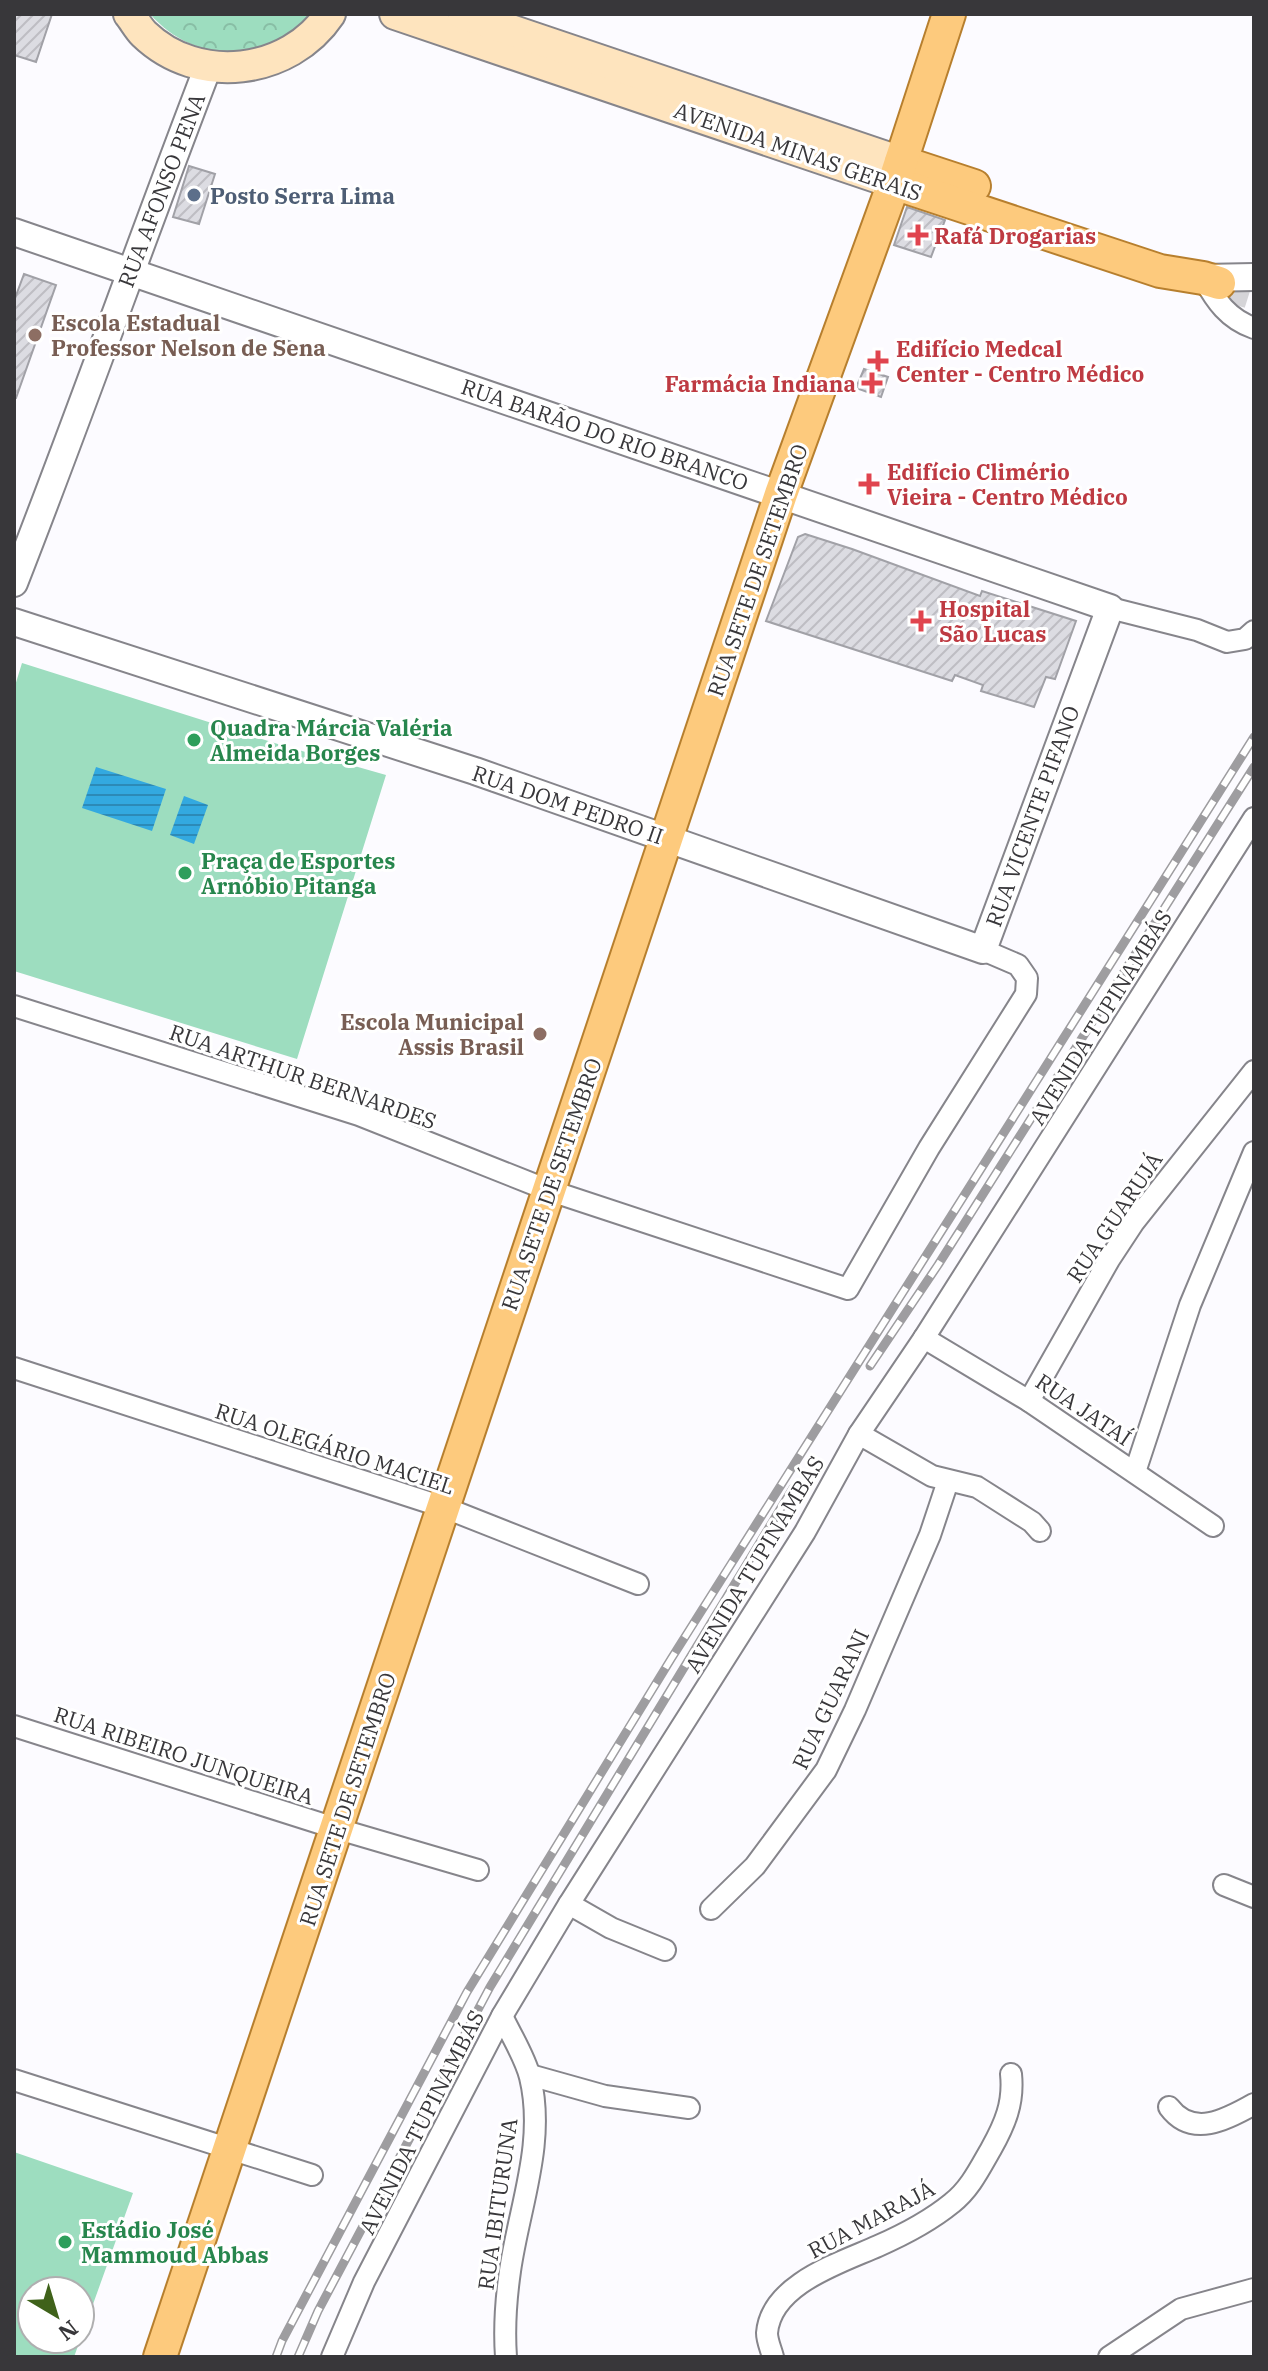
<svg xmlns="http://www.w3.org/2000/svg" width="1268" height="2371" viewBox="0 0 1268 2371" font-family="'IBM Plex Serif',serif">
	<defs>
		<pattern id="park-crowns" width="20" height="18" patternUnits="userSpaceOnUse" patternTransform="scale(2)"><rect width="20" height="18" fill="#9dddbf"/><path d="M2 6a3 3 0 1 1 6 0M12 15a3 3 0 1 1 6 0" fill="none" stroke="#88bea5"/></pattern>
		<pattern id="water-rules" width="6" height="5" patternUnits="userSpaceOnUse" patternTransform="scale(2)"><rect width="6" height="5" fill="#33a9e0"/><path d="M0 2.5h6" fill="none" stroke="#2c8ab7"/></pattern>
		<pattern id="building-hatch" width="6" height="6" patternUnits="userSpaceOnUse" patternTransform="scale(2)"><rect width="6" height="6" fill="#dcdce2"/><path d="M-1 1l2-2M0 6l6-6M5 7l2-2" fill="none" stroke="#bebdc3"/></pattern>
	</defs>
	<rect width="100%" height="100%" fill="#fcfbff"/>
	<!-- park -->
	<path fill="url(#park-crowns)" d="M150,14H314C269,65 196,66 150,14Z"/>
	<!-- pitch -->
	<g fill="#9dddbf" fill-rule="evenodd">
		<path d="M22,663L281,745L386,775L297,1059L14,971V689Z"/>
		<path d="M14,2152L133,2193L74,2357H14ZM80,2291V2339H32V2291Z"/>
	</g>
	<!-- water -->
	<g fill="url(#water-rules)">
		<path d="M96,767L166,789L152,831L82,808Z"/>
		<path d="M184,796L208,805L194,844L170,835Z"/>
	</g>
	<!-- building -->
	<g fill="url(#building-hatch)" stroke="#a1a1a7" stroke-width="2">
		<path d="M14,14H52L36,62L14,55Z"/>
		<path d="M189,166L215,174L199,224L173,217Z"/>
		<path d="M907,207L945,220L931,257L894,245Z"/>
		<path d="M24,274L56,285L16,398H14V301Z"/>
		<path d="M864,369L888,377L881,397L856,388Z"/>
		<path d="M805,534L852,549L980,596L982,591L1076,621L1055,679L1046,677L1034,707L981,691L983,685L955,675L952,681L766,621L798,537Z"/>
	</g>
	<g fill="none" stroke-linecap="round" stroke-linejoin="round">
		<!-- primary-tunnel -->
		<path stroke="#d5d4d8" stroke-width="32" stroke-dasharray="32 16" stroke-linecap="butt" d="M1219,283L1254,294"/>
		<!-- minor casing -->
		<g stroke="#86858b" stroke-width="24">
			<g id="minor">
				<path d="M1203,278C1216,301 1228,319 1254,328"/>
				<path d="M1110,608L1197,630L1227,642L1245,639L1254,631"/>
				<path d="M14,1006L359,1115L548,1190L848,1289L929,1148L1026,994L1027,978L1018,965L983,950"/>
				<path d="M924,1338L1029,1401L1213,1526"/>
				<path d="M14,1368L443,1507L638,1584"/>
				<path d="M1029,1401L1109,1260L1134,1222L1254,1071"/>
				<path d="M859,1434L932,1476L977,1487L1032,1522L1040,1531"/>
				<path d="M1135,1472L1190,1305L1254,1152"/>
				<path d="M14,1726L338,1829L478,1870"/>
				<path d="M1224,1885L1254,1897"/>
				<path d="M569,1904L611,1928L665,1950"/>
				<path d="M711,1909L755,1866L826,1770L855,1710L930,1535L948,1481"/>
				<path d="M502,2016C511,2035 525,2057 530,2077C546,2143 519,2207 510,2271C506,2299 504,2329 506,2357"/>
				<path d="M530,2075L605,2096L689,2108"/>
				<path d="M14,2080L312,2175"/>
				<path d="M1169,2107C1192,2138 1226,2120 1254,2104"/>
				<path d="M332,2357L364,2282L502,2016L569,1904L805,1532L859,1434L924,1338L1254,818"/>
				<path d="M773,2357C771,2349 767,2341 767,2333C771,2284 840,2263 878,2246C903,2235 930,2221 952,2203C970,2189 980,2168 991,2149C1005,2124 1014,2103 1011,2074"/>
				<path d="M1109,2357L1181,2309L1254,2289"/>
			</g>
		</g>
		<!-- tertiary casing -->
		<g stroke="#86858b" stroke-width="30">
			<g id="tertiary">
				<path d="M14,232L1110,608L983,950L475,771L14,622"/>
				<path d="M1203,278L1254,277"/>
				<path d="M14,583C81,412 142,238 208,67"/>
			</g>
		</g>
		<!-- secondary casing -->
		<g stroke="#86858b" stroke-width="34">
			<g id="secondary">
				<path d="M129,14C134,20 138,28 144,34C198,86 289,75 330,14"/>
				<path d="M395,14L894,183"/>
				<path d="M463,14L901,162"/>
			</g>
		</g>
		<!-- primary casing -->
		<g stroke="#b77f2e" stroke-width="36">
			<g id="primary">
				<path d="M901,162L974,186"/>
				<path d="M894,183L1160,271L1203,278L1219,283"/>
				<path d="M160,2357L781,494L894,183L949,14"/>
			</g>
		</g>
		<!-- minor -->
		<use href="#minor" stroke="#fff" stroke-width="20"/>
		<!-- tertiary -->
		<use href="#tertiary" stroke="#fff" stroke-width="26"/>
		<!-- secondary -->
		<use href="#secondary" stroke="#fee4be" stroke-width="30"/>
		<!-- primary -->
		<use href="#primary" stroke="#fdca7d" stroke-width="32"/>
		<!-- rail casing -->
		<g stroke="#9e9da0" stroke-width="9">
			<g id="rail">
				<path d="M870,1366L938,1265L1254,767"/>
				<path d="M276,2357L282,2341L467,1992L671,1659L1254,737"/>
				<path d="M298,2357L318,2311L490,1987L793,1488"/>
			</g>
		</g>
		<!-- rail -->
		<use href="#rail" stroke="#fff" stroke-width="6" stroke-dasharray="18" stroke-linecap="butt"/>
	</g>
	<!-- markers -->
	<circle fill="#5c6f8a" stroke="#fff" stroke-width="3" cx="194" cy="195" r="8"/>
	<g fill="#e0444e" stroke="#fff" stroke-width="3">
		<path d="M914 223h8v8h8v8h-8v8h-8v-8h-8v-8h8z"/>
		<path d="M874 349h8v8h8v8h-8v8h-8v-8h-8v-8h8z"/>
		<path d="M868 371h8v8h8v8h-8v8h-8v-8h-8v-8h8z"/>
		<path d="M865 472h8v8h8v8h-8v8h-8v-8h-8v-8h8z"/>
		<path d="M917 609h8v8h8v8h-8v8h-8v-8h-8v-8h8z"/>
	</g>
	<g fill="#8d6e63" stroke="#fff" stroke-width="3">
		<circle cx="35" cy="335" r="8"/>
		<circle cx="540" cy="1034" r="8"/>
	</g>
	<g fill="#2e9e5b" stroke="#fff" stroke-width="3">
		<circle cx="194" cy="740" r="8"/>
		<circle cx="185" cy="873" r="8"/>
		<circle cx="65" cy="2242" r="8"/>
	</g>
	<g text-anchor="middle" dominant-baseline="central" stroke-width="6" stroke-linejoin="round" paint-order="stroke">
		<!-- street labels -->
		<g font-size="22" fill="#38373a" stroke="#fff">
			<text transform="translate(798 151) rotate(19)">AVENIDA MINAS GERAIS</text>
			<text transform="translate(161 190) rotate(-69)">RUA AFONSO PENA</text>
			<text transform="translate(605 434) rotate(19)">RUA BARÃO DO RIO BRANCO</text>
			<text transform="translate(757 570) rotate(-71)">RUA SETE DE SETEMBRO</text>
			<text transform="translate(568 804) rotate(19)">RUA DOM PEDRO II</text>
			<text transform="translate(1032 816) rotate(-70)">RUA VICENTE PIFANO</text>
			<text transform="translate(1100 1017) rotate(-58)">AVENIDA TUPINAMBÁS</text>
			<text transform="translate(303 1076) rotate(19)">RUA ARTHUR BERNARDES</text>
			<text transform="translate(551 1184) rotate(-71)">RUA SETE DE SETEMBRO</text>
			<text transform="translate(1114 1217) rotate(-56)">RUA GUARUJÁ</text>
			<text transform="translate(1084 1409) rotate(34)">RUA JATAÍ</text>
			<text transform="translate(335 1448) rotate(18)">RUA OLEGÁRIO MACIEL</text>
			<text transform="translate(754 1564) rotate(-59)">AVENIDA TUPINAMBÁS</text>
			<text transform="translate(830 1699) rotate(-65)">RUA GUARANI</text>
			<text transform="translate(184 1755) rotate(18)">RUA RIBEIRO JUNQUEIRA</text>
			<text transform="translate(347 1799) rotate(-72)">RUA SETE DE SETEMBRO</text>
			<text transform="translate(421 2122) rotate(-63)">AVENIDA TUPINAMBÁS</text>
			<text transform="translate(497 2204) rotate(-82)">RUA IBITURUNA</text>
			<text transform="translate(871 2219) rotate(-28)">RUA MARAJÁ</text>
		</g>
		<!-- service labels -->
		<g font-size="22" font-weight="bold" fill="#4e5e75" stroke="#fff" text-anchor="start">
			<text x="210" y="195">Posto Serra Lima</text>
		</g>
		<!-- health labels -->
		<g font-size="22" font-weight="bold" fill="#be3a42" stroke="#fff" text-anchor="start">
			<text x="934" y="235">Rafá Drogarias</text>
			<text x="896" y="348">Edifício Medcal<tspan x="896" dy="25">Center - Centro Médico</tspan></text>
			<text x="856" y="383" text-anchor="end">Farmácia Indiana</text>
			<text x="887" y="471">Edifício Climério<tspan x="887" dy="25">Vieira - Centro Médico</tspan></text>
			<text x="939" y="608">Hospital<tspan x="939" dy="25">São Lucas</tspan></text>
		</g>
		<!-- education labels -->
		<g font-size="22" font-weight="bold" fill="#785e54" stroke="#fff" text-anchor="start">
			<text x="51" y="322">Escola Estadual<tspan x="51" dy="25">Professor Nelson de Sena</tspan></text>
			<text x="524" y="1021" text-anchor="end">Escola Municipal<tspan x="524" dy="25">Assis Brasil</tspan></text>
		</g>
		<!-- leisure labels -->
		<g font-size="22" font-weight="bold" fill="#27864d" stroke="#fff" text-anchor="start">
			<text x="210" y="727">Quadra Márcia Valéria<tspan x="210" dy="25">Almeida Borges</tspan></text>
			<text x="201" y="860">Praça de Esportes<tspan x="201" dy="25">Arnóbio Pitanga</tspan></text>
			<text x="81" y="2229">Estádio José<tspan x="81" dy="25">Mammoud Abbas</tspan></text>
		</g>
	</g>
	<!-- border -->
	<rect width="1268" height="2371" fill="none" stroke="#38373a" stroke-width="32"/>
	<!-- north arrow -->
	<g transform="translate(56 2315) rotate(142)"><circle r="38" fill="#ffffff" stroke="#afafb0" stroke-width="2"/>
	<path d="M0-6L14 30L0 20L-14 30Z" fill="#3f621a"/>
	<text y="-12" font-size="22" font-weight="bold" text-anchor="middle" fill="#38373a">N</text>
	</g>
</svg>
